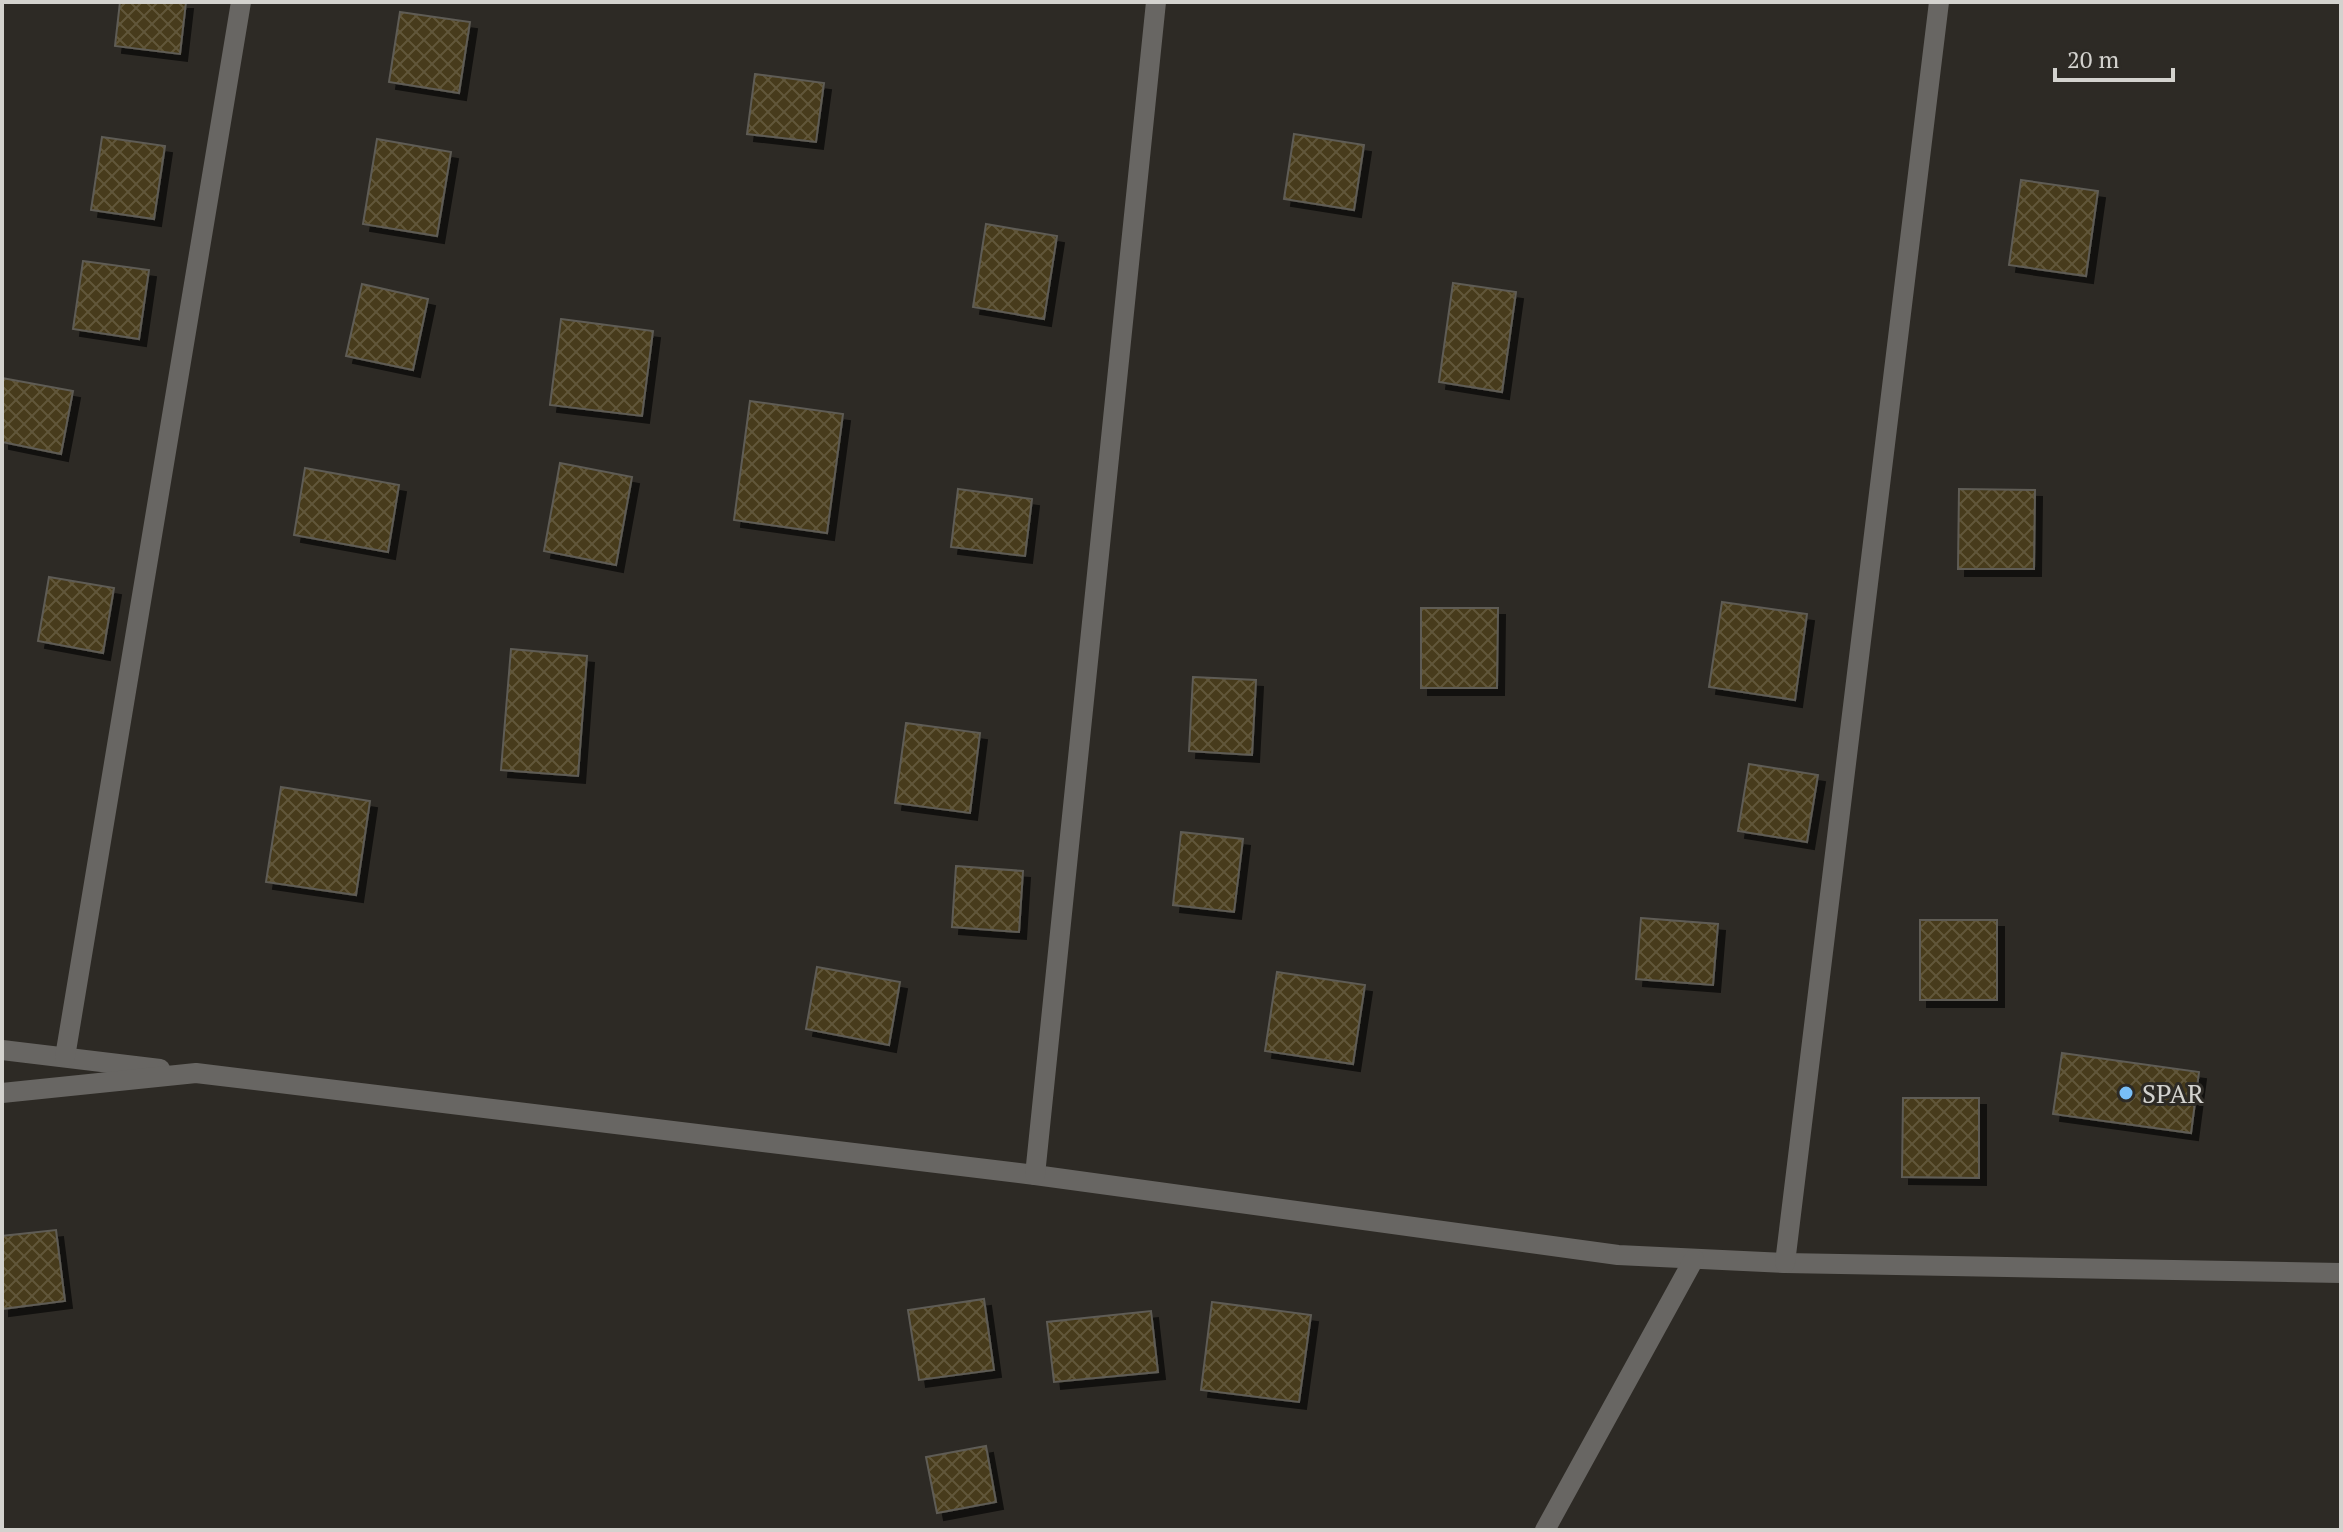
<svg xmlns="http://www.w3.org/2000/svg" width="2343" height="1532" viewBox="0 0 2343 1532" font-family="'PT Serif',serif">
	<defs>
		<pattern id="building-cross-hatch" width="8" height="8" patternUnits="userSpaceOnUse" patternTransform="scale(2)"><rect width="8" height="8" fill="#473a1a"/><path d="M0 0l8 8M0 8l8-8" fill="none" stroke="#61563a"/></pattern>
		<filter id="shadow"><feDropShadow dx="7" dy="7" stdDeviation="0" flood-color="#0009"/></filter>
	</defs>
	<rect width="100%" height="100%" fill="#2d2a25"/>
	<!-- building -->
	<g fill="url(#building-cross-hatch)" stroke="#5e5c55" stroke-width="2" filter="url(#shadow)">
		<path d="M120,2H186L180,54L115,46Z"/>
		<path d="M400,12L470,22L459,93L389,82Z"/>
		<path d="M755,74L824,83L816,142L747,134Z"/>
		<path d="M1294,134L1364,145L1354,210L1284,199Z"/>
		<path d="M102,137L165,146L154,219L91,210Z"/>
		<path d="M377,139L451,152L437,236L363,224Z"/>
		<path d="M2021,180L2098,191L2086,276L2009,265Z"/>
		<path d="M986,224L1057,236L1044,319L973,307Z"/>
		<path d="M83,261L149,270L139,339L73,329Z"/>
		<path d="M1453,283L1516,292L1502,392L1439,382Z"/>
		<path d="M362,284L428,299L413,370L346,356Z"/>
		<path d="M561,319L653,331L642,416L550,405Z"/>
		<path d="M2,378L73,391L61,454L2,442Z"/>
		<path d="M750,401L843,414L827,533L734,520Z"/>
		<path d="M560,463L632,477L616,565L544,551Z"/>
		<path d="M305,468L399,485L388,552L294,535Z"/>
		<path d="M958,489L1032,499L1025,556L951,547Z"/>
		<path d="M1959,489L2035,490L2034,569H1958Z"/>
		<path d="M49,577L114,588L103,653L38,641Z"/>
		<path d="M1722,602L1807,614L1795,700L1709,687Z"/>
		<path d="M1421,608H1498L1497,688H1421Z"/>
		<path d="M511,649L587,656L578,776L501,770Z"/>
		<path d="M1193,677L1256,680L1252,755L1189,751Z"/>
		<path d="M906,723L980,733L970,813L895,803Z"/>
		<path d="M1749,764L1818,775L1807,842L1738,831Z"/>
		<path d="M281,787L370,801L356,895L266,882Z"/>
		<path d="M1181,832L1243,839L1234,912L1173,905Z"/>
		<path d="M956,866L1023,871L1019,932L952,927Z"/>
		<path d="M1641,918L1718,924L1713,985L1636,979Z"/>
		<rect x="1920" y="920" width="77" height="80"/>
		<path d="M817,967L900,982L889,1045L806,1029Z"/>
		<path d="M1277,972L1365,985L1353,1064L1265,1051Z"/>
		<path d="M2062,1053L2199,1072L2191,1133L2053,1114Z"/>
		<path d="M1903,1098H1979V1178L1902,1177Z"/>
		<path d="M56,1230L65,1301L2,1309V1236Z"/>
		<path d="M984,1299L994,1370L919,1380L908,1310Z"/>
		<path d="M1212,1302L1311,1315L1299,1402L1201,1390Z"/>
		<path d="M1151,1311L1158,1372L1054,1382L1047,1322Z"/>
		<path d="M986,1446L996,1502L937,1513L926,1457Z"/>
	</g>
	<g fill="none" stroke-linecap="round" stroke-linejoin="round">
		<!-- minor -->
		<g stroke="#686663" stroke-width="20">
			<path d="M2,1050L160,1069"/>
			<path d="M65,1057L241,2"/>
			<path d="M2,1093L196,1073L1035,1175L1618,1255L1785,1263L2341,1273"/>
			<path d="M1035,1175L1156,2"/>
			<path d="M1785,1263L1939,2"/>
			<path d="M1545,1530L1694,1259"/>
		</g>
	</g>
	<!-- markers -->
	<circle fill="#78bff8" stroke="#2d2a25" stroke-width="3" cx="2126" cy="1093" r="8"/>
	<g text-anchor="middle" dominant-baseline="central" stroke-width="6" stroke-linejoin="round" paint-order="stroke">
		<!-- poi labels -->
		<g font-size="26" fill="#d3d2ce" stroke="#2d2a25" text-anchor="start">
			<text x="2142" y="1093">SPAR</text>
		</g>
	</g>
	<!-- border -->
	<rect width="2343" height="1532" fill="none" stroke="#d3d2ce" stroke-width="8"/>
	<!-- scale -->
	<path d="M2055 68v12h118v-12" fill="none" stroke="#d3d2ce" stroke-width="4"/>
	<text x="2067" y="68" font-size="24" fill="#d3d2ce" stroke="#2d2a25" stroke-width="6" paint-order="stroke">20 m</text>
</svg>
